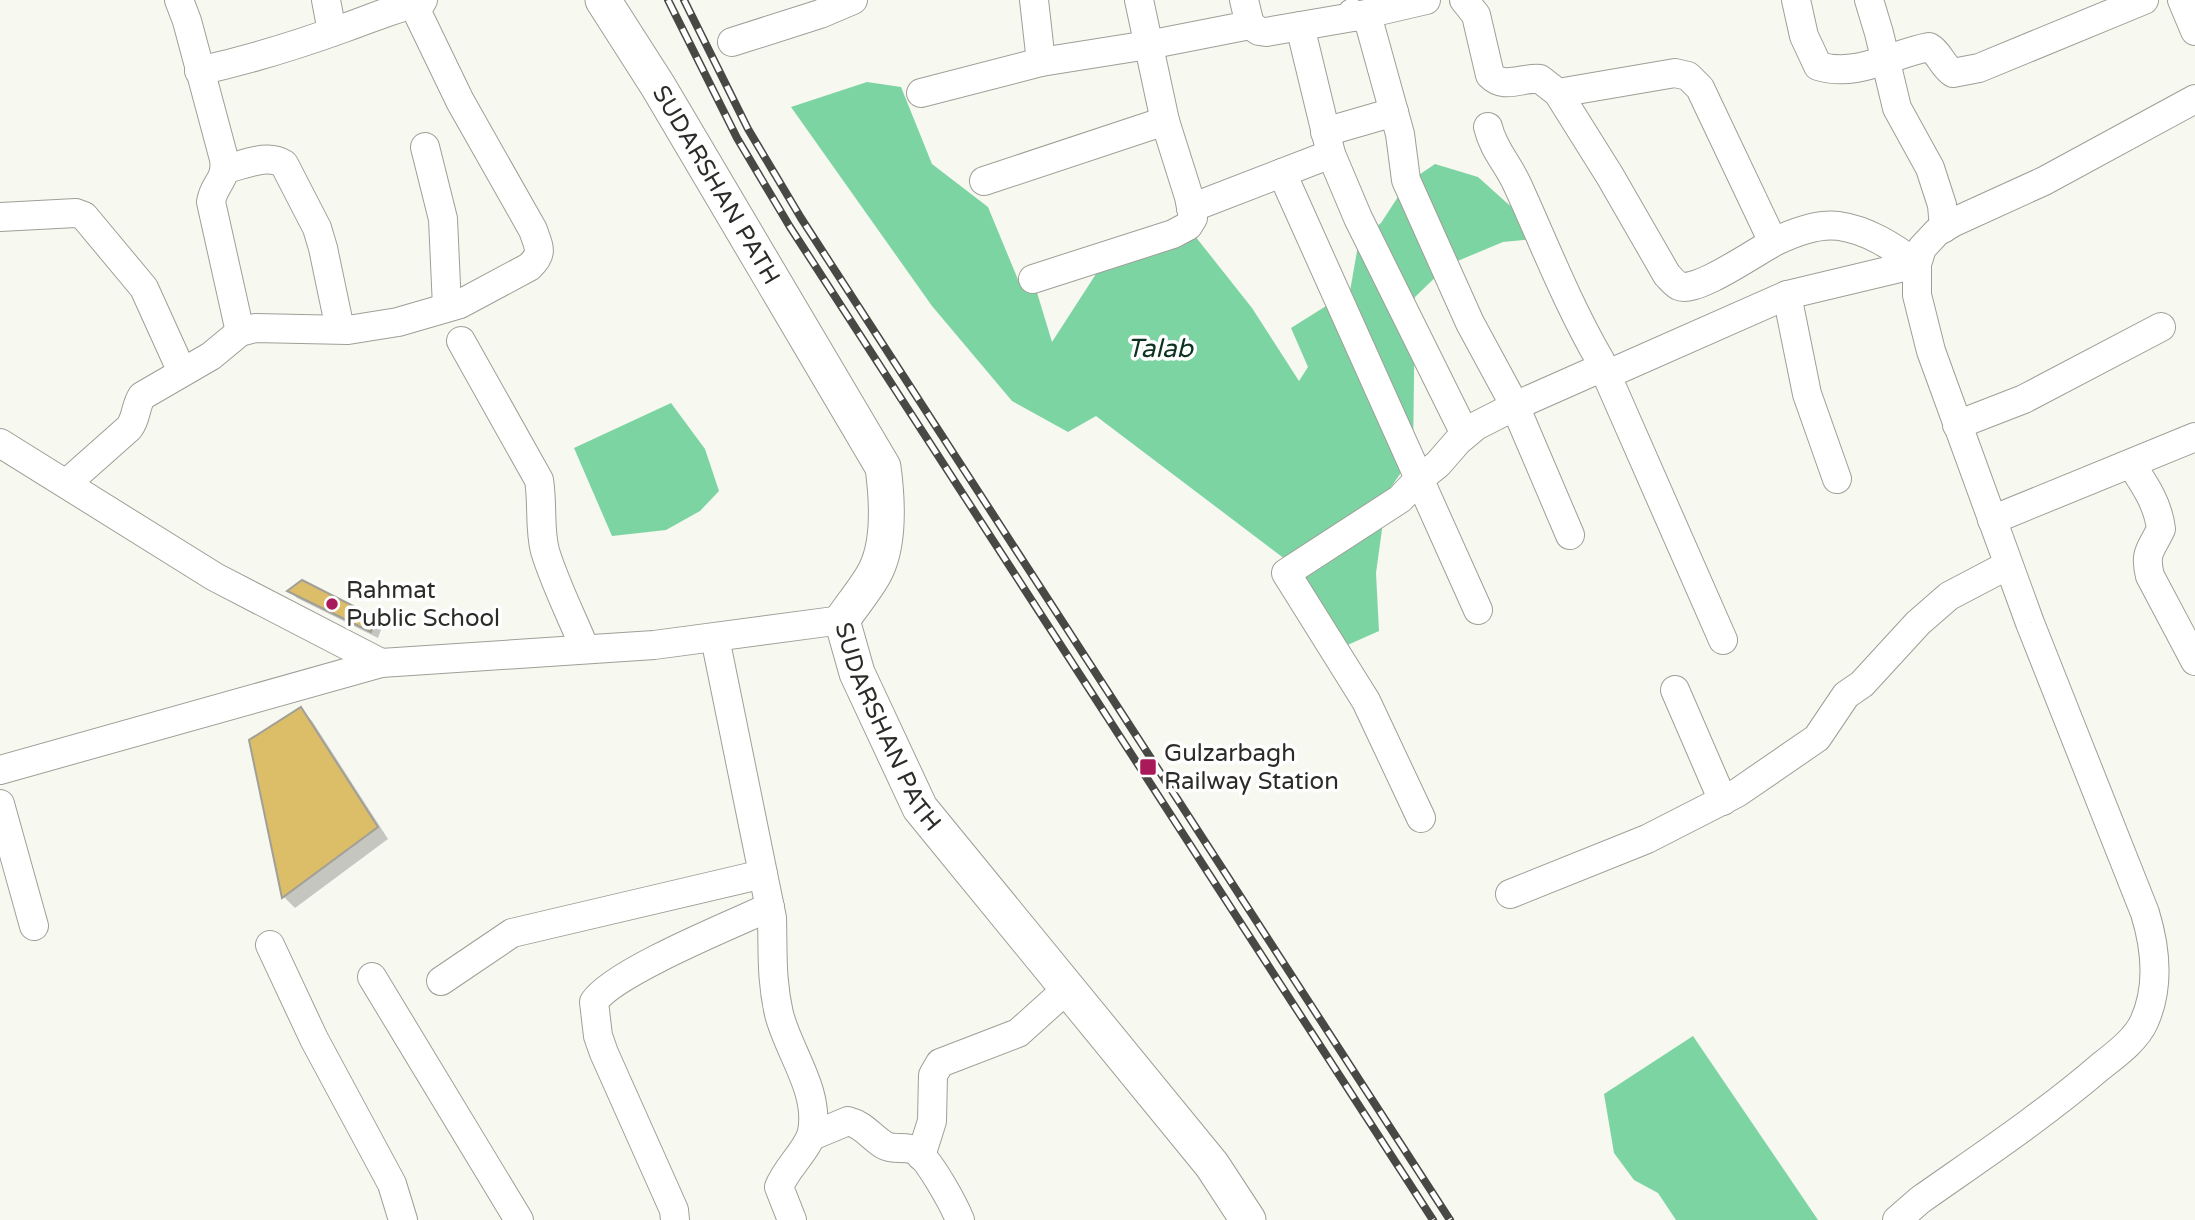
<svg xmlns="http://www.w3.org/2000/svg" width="2195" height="1220" viewBox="0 0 2195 1220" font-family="'Varela Round',sans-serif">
	<rect width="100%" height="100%" fill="#f7f8f0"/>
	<!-- water -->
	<g fill="#7dd4a3">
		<path d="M867,82L901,87L932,164L988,207L1019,282L1035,286L1052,342L1105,260L1191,231L1252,308L1299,381L1308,367L1291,328L1350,291L1359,240L1381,223L1407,183L1435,164L1478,177L1546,238L1503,242L1448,265L1415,297L1413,455L1387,493L1376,573L1379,631L1334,651L1304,583L1306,575L1096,416L1068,432L1012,401L932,306L791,107Z"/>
		<path d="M671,403L705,449L719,491L700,511L666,530L612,536L574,448Z"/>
		<path d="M1693,1036L1818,1220H1676L1658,1193L1634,1180L1614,1153L1604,1094Z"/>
	</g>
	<!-- shadow -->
	<g fill="#0003">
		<path d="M290,591L374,619L382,627L378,638L297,598Z"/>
		<path d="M301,709L312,721L388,839L295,908L284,897L251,741Z"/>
	</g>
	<!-- building -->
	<g fill="#dcbe68" stroke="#a19f97" stroke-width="2">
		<path d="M302,580L375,617L371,632L287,591Z"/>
		<path d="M301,707L378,827L282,898L249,740Z"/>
	</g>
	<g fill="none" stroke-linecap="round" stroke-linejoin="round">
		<!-- minor casing -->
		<g stroke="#9e9f97" stroke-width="30">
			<g id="minor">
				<path d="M179,0L187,21L224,159C227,181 214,183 211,202L240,332"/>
				<path d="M326,0L332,32"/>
				<path d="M1034,0L1041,62"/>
				<path d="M1464,0L1476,15L1490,75C1504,90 1522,77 1540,79L1558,93L1610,176L1667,275C1670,278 1675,284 1679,286C1696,294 1758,250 1776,241C1795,232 1818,223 1839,226C1868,230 1893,247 1917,264"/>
				<path d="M1796,0L1804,36L1818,66C1858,78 1891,54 1929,47C1940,53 1942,66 1953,73L1979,68L2144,0"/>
				<path d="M1869,0L1879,33L1897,108L1930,168L1942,205L1944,228"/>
				<path d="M2182,0L2195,31"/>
				<path d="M1352,13L1353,17L1426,0"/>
				<path d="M1367,15L1400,134L1406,180L1470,323L1515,406L1570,535"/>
				<path d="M1250,25L1259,31L1266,32L1353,17"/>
				<path d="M1300,26L1331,154L1358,218L1465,434"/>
				<path d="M732,42L820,14L853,0"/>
				<path d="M199,71C248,60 297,45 344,28C370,19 394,8 421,2"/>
				<path d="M921,93L1041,62L1148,45L1250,25L1244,0"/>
				<path d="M1558,93L1675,73L1688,76L1700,88L1773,242"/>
				<path d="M1488,127C1493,149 1508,164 1517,184C1544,243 1567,303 1600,360L1723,640"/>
				<path d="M1325,132L1394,112"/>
				<path d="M425,147L443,219L447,307"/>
				<path d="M226,169C244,165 267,153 284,164L317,228L323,248L340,329"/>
				<path d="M1282,173L1478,610"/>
				<path d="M984,181L1165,121"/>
				<path d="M1191,208L1331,154"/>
				<path d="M0,217L76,213L84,216L144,288L182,372"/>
				<path d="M1033,279L1173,234L1188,226L1193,218L1189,197L1165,121L1139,0"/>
				<path d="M461,341L539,480C543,504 539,528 545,551C555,584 572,617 585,649"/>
				<path d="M1606,375L1787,295"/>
				<path d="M1957,425L2024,399L2161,327"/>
				<path d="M0,443L215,577L381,663"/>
				<path d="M2131,464C2145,485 2158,504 2161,529C2151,550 2144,552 2150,576L2195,661"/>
				<path d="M1837,479L1807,394L1787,295L1917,264"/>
				<path d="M67,483L129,428C137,418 135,406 142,396L211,356L240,332L255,328L348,330L398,322L460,304L529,267C544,253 539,248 533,230L460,101L419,16L418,8L423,0"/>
				<path d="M1992,520L2195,437"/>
				<path d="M715,638L772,918C773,952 771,979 779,1014C789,1053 820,1091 812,1132C808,1150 786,1168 779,1187L792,1220"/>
				<path d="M1675,690L1723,801"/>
				<path d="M0,770L381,663L654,645L842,620"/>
				<path d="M0,804L34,926"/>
				<path d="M1421,818L1366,701L1286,573L1400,499L1418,480L1438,464L1458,441L1476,426L1515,406L1603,367"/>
				<path d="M1510,894L1647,839L1737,793L1817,738L1846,695L1862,684L1918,623L1949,596L2008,565"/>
				<path d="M270,945L314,1039L392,1184L403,1220"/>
				<path d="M372,977L519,1220"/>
				<path d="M441,981L512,933L763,874"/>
				<path d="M812,1136L848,1121C864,1125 871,1137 884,1145C894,1151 906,1145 916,1151C929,1159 954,1205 960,1220"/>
				<path d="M921,1156L932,1121L933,1075L940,1063L1018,1033L1067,989"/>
				<path d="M675,1220L674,1210L604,1053L598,1036L594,1002C612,973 733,924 770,907"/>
				<path d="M1897,1220L1920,1200C1981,1157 2043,1116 2100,1067C2115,1055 2136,1040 2144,1022C2160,987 2156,949 2145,913L2030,623L1931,351L1917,295V264L1922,248L1937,232L1954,222L2044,181L2195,99"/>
			</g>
		</g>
		<!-- major casing -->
		<g stroke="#9e9f97" stroke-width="37">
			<g id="major">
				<path id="s1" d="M603,0L658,86L883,467C887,497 890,541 876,570C869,585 852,605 842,620L857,673L920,808L1212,1165L1248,1220"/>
			</g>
		</g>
		<!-- minor -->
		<use href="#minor" stroke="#fff" stroke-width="28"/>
		<!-- major -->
		<use href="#major" stroke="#fff" stroke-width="35"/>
		<!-- rail casing -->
		<g stroke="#484845" stroke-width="8">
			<g id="rail">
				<path d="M668,0L737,138L790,227L1433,1220"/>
				<path d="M684,0L748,129L801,218L1450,1220"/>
			</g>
		</g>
		<!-- rail -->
		<use href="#rail" stroke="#fff" stroke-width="5" stroke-dasharray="16" stroke-linecap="butt"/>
	</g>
	<!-- markers -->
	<g fill="#a81a59" stroke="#fff" stroke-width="2.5">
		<circle cx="332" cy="604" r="7"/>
		<rect x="1139" y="758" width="18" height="18" rx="3.5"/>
	</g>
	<g text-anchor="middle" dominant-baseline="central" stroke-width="7" stroke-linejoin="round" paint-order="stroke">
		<!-- street labels -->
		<g font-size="24" fill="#2b2b28" stroke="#fff">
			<text stroke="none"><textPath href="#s1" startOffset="217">SUDARSHAN PATH</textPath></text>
			<text stroke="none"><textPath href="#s1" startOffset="826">SUDARSHAN PATH</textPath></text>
		</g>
		<!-- poi labels -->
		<g font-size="24" fill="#2b2b28" stroke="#fff" text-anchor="start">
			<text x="346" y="590">Rahmat<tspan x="346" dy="28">Public School</tspan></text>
			<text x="1164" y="753">Gulzarbagh<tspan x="1164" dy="28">Railway Station</tspan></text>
		</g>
		<!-- water labels -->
		<g font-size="26" font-style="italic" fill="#0c3320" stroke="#fff">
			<text x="1160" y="348">Talab</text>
		</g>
	</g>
</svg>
